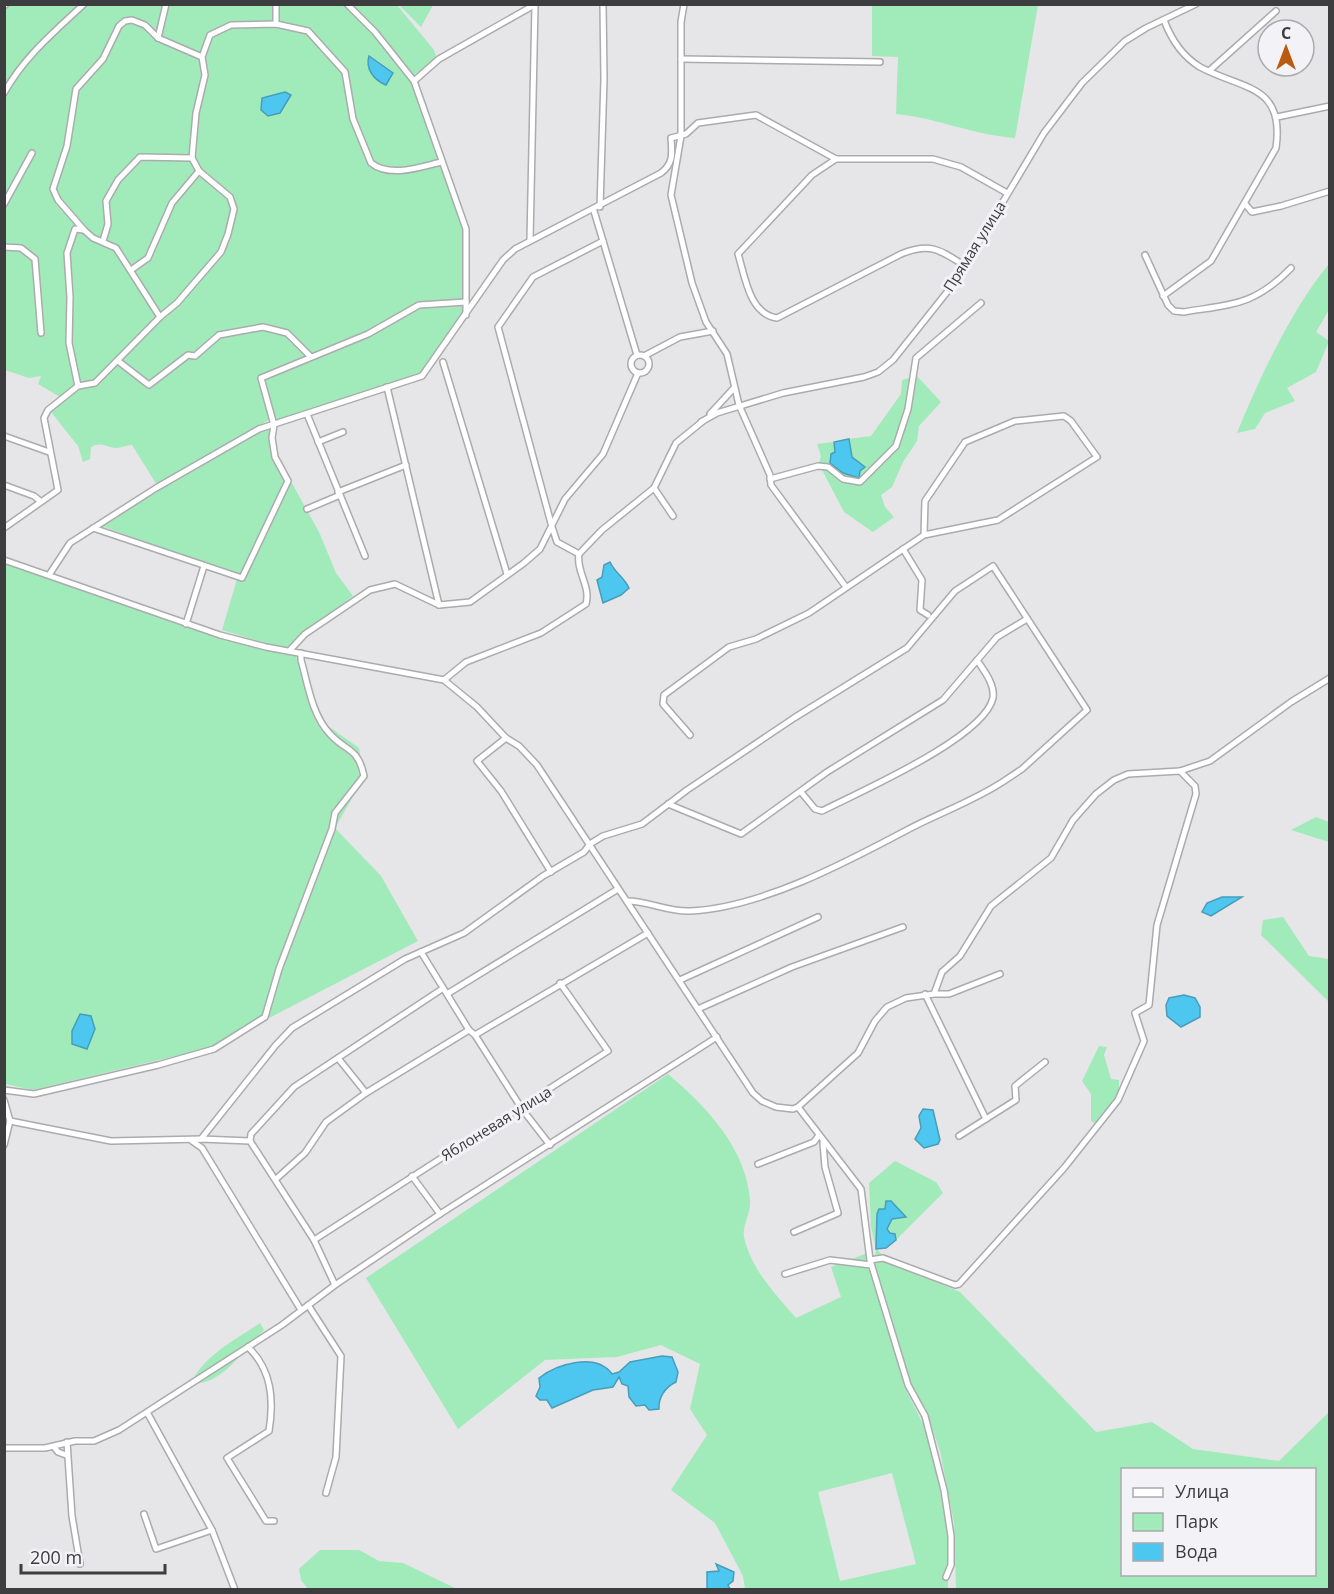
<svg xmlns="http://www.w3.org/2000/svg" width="1334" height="1594" viewBox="0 0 1334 1594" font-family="'Open Sans',sans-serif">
	<rect width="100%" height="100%" fill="#e6e5e8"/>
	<!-- green -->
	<g fill="#a1ebbb" fill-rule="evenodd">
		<path d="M5,5H397L434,50L437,59L414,75L465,227L464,313L422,372L320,408L281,420L272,418L157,485L132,445C126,445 122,448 116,448C107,448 102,441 91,447L90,459L83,462L78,446L51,412L60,397L38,384L41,376L29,378L5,370Z"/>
		<path d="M399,5H433L421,27Z"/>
		<path d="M872,5H1038L1015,138C974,135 937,118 896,114L898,57L872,56Z"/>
		<path d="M1329,264V310L1316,332L1329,341L1316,372L1287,388L1295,401L1265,413L1255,429L1237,433C1259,379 1292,308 1329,264Z"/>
		<path d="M917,376L941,402L919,426L917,441L903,462L892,487L881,495L885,507L894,517L873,532L844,512L819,464L821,456L817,444L834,442L835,452L852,457L849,439L871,436L901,394L902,380Z"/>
		<path d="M272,429L279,460L319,532L336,573L353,596L285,649L222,630L238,576L102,526L163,487L261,431Z"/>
		<path d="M4,563L202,632L266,650L295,654L321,721L359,748L364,777L335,828L381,876L418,941L213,1047L33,1090L5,1084Z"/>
		<path d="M1316,817L1329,822V842L1291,830Z"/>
		<path d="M1283,917L1309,956L1329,959V1002L1261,935L1263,920Z"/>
		<path d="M1099,1046L1107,1047L1104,1055L1111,1079L1119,1080V1094L1098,1125L1091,1121V1094L1082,1081Z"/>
		<path d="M668,1074C706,1106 747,1149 750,1201C751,1213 742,1226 744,1237C751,1269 775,1294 796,1318L841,1297L831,1267L870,1252L873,1272L904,1386L929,1436L947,1525L948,1589H745L743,1576L715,1523L671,1490L707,1435L690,1409L700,1364L661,1345L617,1357L545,1360L458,1429L366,1278ZM892,1473L916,1564L840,1581L818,1492Z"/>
		<path d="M895,1161L936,1182L943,1193L896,1240L895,1234L887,1229L888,1223L902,1212L895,1208L886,1209L878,1230L877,1249L888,1262L960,1292L1096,1432L1152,1422L1193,1449L1279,1461L1329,1412V1589H956L954,1523L940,1451L927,1414L910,1385L874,1263L876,1249L871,1227L869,1183ZM1122,1470H1314V1574H1122Z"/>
		<path d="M260,1323L264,1330C245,1348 220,1388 191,1383C204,1355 235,1340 260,1323Z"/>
		<path d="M320,1550H359L379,1561L403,1563L457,1589H308L301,1580L299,1569Z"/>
	</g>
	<!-- water -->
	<g fill="#4dc7ef" stroke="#489dba" stroke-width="1.5">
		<path d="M369,56L393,73L386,85C374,80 365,69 369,56Z"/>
		<path d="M285,92L291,95L280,113L268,116L261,110L262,98Z"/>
		<path d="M849,439L852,457L865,467L860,471L859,478L843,473L830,463L831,454L835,452L834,442Z"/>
		<path d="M610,562C615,573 624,577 629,588L621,595L603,603L597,580L602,577L604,565Z"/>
		<path d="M1222,897H1242L1211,916L1202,912L1207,903Z"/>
		<path d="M1184,995L1195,998L1200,1007V1017L1181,1027L1167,1016L1166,1005L1169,998Z"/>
		<path d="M80,1014L91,1016L95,1029L87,1049L72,1044V1031Z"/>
		<path d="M923,1109L933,1110L940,1140L938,1144L924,1148L915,1139L921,1128L919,1116Z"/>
		<path d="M886,1201H891L906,1217L892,1219L887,1229L890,1233L895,1234L896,1240L886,1248L876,1249L877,1214L879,1209H885Z"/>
		<path d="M662,1356L672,1357L678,1372L676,1382C665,1387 658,1398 659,1409L649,1410L645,1405L636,1406L629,1397L628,1386L622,1384L619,1377L613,1387L593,1390L552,1408L547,1400H540L536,1396L540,1387L539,1378C557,1364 596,1352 612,1374L619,1372L630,1362Z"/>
		<path d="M716,1564L734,1572L733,1581L728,1585L730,1589H707V1572L719,1571Z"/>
	</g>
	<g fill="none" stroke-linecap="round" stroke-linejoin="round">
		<!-- minor casing -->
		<g stroke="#ababae" stroke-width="8">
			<g id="minor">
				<path d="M276,4V24"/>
				<path d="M347,4L375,32L414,81L466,229V315"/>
				<path d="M684,4L681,22V136L671,195L692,283L706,322L727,354L739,405L770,475L771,485L846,587"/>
				<path d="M4,6L6,4"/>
				<path d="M158,38L166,4"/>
				<path d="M681,59L880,62"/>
				<path d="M1209,71L1276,11"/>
				<path d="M414,81L439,59L536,4"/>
				<path d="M4,93C24,57 54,32 84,4"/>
				<path d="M1277,117L1330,106"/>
				<path d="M836,159L812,175L738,254C745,276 749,314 777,318L901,254C931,242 940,250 965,266"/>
				<path d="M4,204L32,153"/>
				<path d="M1245,204L1252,212L1281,206L1330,191"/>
				<path d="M600,207L604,79L603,4"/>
				<path d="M594,211L637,355"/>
				<path d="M84,230L93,238L116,248L160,317"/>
				<path d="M530,240L535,5"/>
				<path d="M103,241L108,224L106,201L118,180L140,157L192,158"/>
				<path d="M4,247L21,248L35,259L41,333"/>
				<path d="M1145,255L1168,305L1174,311L1184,312C1232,304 1254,306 1291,268"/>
				<path d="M131,270L148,258L172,203L199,171"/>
				<path d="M1163,296L1211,261L1276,148C1285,84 1243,90 1200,67C1182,56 1171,39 1164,20"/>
				<circle cx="640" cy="364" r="9"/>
				<path d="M644,356L680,337L713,331"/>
				<path d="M118,361L149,385L188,355L195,356L219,335L263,327L287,333L311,357"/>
				<path d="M443,362L507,574"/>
				<path d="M78,386L95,383L160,317L177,303L221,252L228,234L234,209L230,197L199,171L192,158L196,113L205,75L202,57L210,35L231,25L276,24L308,31L345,72L353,119L371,163C390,178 420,167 441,162"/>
				<path d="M387,387L439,605"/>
				<path d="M307,414L365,556"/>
				<path d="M710,414L734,388"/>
				<path d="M701,422L717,413L783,393L864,377L878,372L893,360L955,282L1044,133L1082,83L1125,41L1146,28L1196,4"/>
				<path d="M4,436L49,452"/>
				<path d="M318,442L343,432"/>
				<path d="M770,479L818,466L828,467L843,479L860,482L896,446L908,409L916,358L981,303"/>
				<path d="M4,485L34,496L40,501"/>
				<path d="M654,488L673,516"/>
				<path d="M338,492L406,465"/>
				<path d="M307,509L340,495"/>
				<path d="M4,528L58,490L44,418L48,410L78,386L69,343L70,297L67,253L75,229L84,230L58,200L53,189L67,146L76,89L103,59L119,26L125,21L132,20L145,25L158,38L202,57"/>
				<path d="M93,528L242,578L288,481L275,457L272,438L274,425L261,378L368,334L419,305L466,302"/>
				<path d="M903,549L922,580L920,610L928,615"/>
				<path d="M579,554L557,542L552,527L498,327L533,277L603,241"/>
				<path d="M4,560L220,635L266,647L444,680L477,707L506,738L519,746L537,765L753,1093L762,1101L776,1107L793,1109L798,1107L858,1053L875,1021L887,1007L906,998L934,994L942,972L960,956L991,906L1051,858L1073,820L1096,794L1114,780L1128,774L1180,771L1210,761L1291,702L1330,678"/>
				<path d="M49,575L70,543L156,488L259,429L422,376L503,260L515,249L661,173C674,163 672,153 671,138L686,134L698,123L756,115L836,159H933L961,167L1007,193"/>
				<path d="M186,624L204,566"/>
				<path d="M290,650L305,634L370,590L395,584L439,605L470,602L524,563L540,549L565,499L603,454L638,373"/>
				<path d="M444,680L466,662L541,633L586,604C591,586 576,572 579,554L602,530L654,488L676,443L703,421"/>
				<path d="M690,735L663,704L664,695L729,647L756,639L809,613L924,535L998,520L1097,457L1071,421L1064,416L1015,421L965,442L925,501L924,535"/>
				<path d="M506,738L477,761L501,791L551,872"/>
				<path d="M801,792L815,809L822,811C859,792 984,738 993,698C995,684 984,671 977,660"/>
				<path d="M668,804L741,834L827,772L943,700L997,637L1027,619"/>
				<path d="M421,952L469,1030L475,1035L522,1109L550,1145"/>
				<path d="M680,980L818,917"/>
				<path d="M447,994L618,889"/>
				<path d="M925,994L986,1119"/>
				<path d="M934,994H949L1000,974"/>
				<path d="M698,1009L792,967L903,927"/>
				<path d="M475,1035L648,933"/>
				<path d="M338,1058L366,1093"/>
				<path d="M4,1090L34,1094L158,1065L214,1049L265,1017L279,969L332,829L335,813L364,776C358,747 346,752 330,734C312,715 308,685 301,660V653"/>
				<path d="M4,1100L10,1121L4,1145"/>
				<path d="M798,1107L861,1189L870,1260L908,1385L925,1416L944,1490L951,1536V1565L946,1577"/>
				<path d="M10,1121L111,1141L201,1139L250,1141L314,1240L335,1285"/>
				<path d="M959,1136L1016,1100L1015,1086L1045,1062"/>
				<path d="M201,1139L275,1046L292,1028L405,959L464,933L543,876L584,852L590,844L603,836L642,824L687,790L794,718L907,648L955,591L993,566L1087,710L1022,769L1004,781C974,801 939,813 907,830C845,863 760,908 690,911C668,912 649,901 627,901"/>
				<path d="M192,1141L202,1148L301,1310"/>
				<path d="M250,1141L251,1134L294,1087L442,989"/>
				<path d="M758,1164L814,1142L819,1135"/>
				<path d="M412,1176L440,1214"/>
				<path d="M276,1179L305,1153L326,1122L366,1093L469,1030"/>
				<path d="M794,1232L838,1213L825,1167L823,1143"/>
				<path d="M314,1240L608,1051L560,983"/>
				<path d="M870,1260L883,1258L955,1285L959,1284L1064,1168L1118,1100L1144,1041L1135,1013L1149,1005L1157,925L1196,794L1195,786L1180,771"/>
				<path d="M785,1274L830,1260L871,1265"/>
				<path d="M308,1305L341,1356L336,1457L326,1493"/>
				<path d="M248,1347C272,1370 274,1400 269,1431L227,1458L266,1521H274"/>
				<path d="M148,1414L212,1530L235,1590"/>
				<path d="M67,1442L72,1516L80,1564"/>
				<path d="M54,1447L58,1452L66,1455"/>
				<path d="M4,1448H45L75,1441H94L119,1430L282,1325L335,1285L440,1214L717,1037"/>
				<path d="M144,1514L156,1549L212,1530"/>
			</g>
		</g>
		<!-- minor -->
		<use href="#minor" stroke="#fff" stroke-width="5"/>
	</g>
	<g text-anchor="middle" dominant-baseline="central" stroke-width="6" stroke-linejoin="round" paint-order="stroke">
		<!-- street labels -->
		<g font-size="15" fill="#3d3c3e" stroke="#f3f2f6">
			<text transform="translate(974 246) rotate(-58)">Прямая улица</text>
			<text transform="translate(496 1123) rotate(-32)">Яблоневая улица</text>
		</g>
	</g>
	<!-- border -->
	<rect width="1334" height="1594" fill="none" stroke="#3d3c3e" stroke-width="12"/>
	<!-- legend -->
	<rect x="1121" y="1468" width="195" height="108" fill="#f3f2f6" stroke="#aaa9ac" stroke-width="1.5"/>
	<rect x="1133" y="1488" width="30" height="9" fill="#ffffff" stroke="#aaa9ac" stroke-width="1.5"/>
	<text x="1175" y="1498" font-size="18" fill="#3d3c3e">Улица</text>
	<rect x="1133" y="1513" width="30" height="18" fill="#a1ebbb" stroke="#aaa9ac" stroke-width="1.5"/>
	<text x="1175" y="1528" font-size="18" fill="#3d3c3e">Парк</text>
	<rect x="1133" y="1543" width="30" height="18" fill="#4dc7ef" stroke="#aaa9ac" stroke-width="1.5"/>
	<text x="1175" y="1558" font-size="18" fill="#3d3c3e">Вода</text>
	<!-- north arrow -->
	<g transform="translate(1286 48)"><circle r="28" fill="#f3f2f6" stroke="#aaa9ac" stroke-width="1.5"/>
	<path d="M0-4.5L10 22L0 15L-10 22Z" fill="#ba5b11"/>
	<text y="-9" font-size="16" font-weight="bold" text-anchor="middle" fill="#3d3c3e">С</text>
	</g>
	<!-- scale -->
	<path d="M21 1564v9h144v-9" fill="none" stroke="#3d3c3e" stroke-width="3"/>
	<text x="30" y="1564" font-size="18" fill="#3d3c3e" stroke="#f3f2f6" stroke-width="4.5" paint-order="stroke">200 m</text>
</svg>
